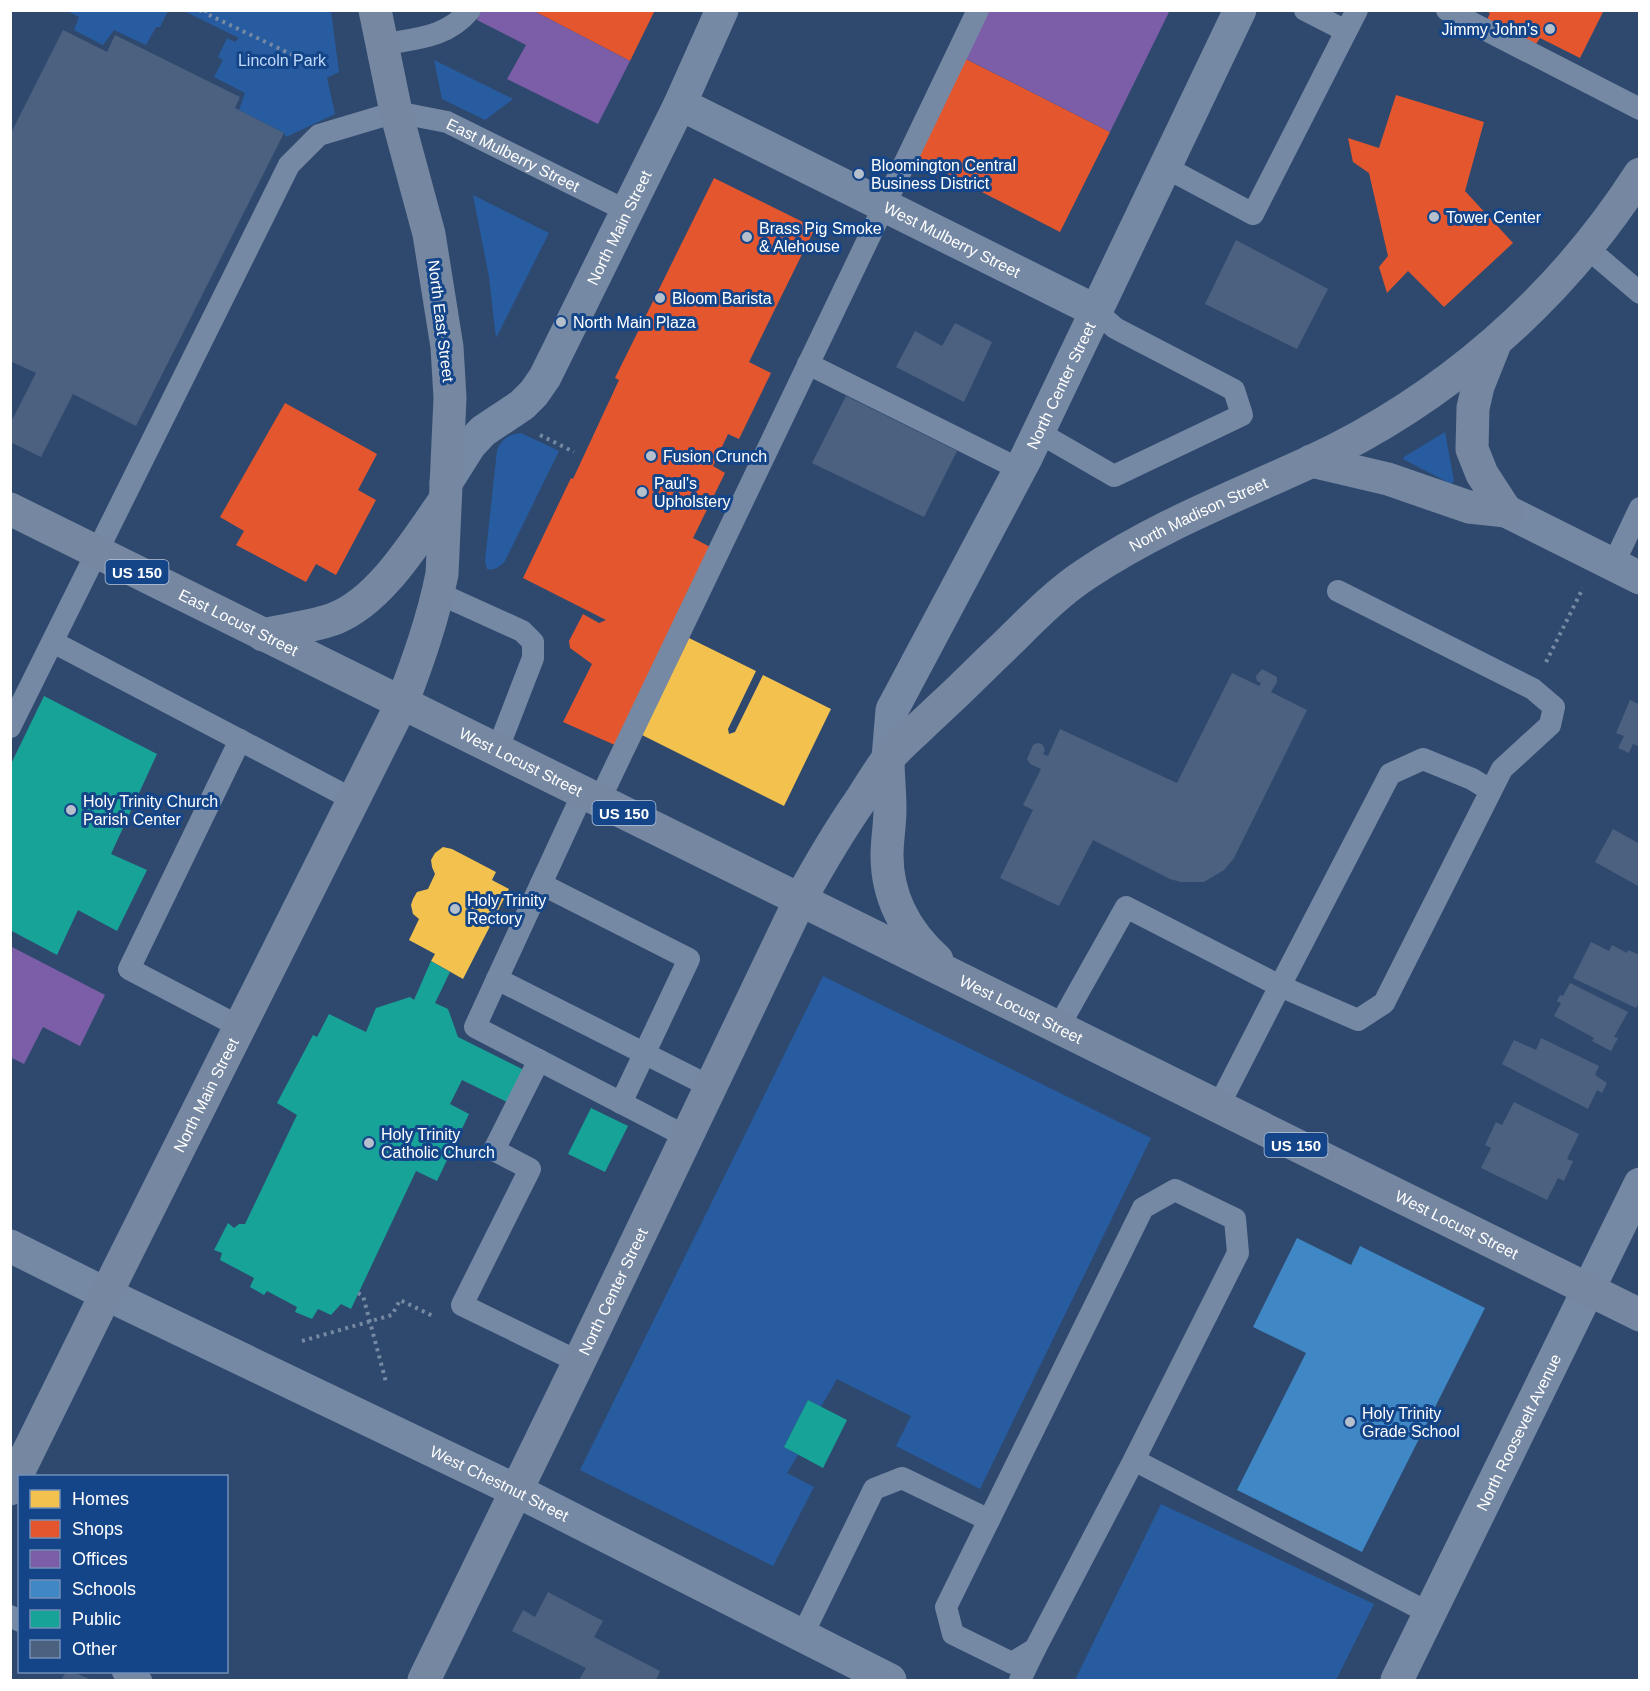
<svg xmlns="http://www.w3.org/2000/svg" width="1650" height="1691" viewBox="0 0 1650 1691" font-family="Helvetica,sans-serif">
	<rect width="100%" height="100%" fill="#2f496e"/>
	<!-- green -->
	<g fill="#275ca0">
		<path d="M67,11L167,10L168,11L160,27H156L146,45L114,30L103,45L74,30L79,17Z"/>
		<path d="M184,11H331L339,72L327,78L335,114L286,137L284,133L239,110L245,93L214,77L223,60L218,57L227,38L235,42L239,38Z"/>
		<path d="M434,60L513,99L485,120L442,99Z"/>
		<path d="M473,195L549,233L496,338L489,277Z"/>
		<path d="M1445,432L1454,481L1451,484L1403,459L1404,457Z"/>
		<path d="M521,433L559,451L505,561C501,566 494,571 487,569L485,561L497,450C502,439 509,434 521,433Z"/>
		<path d="M823,976L1151,1138L980,1489L896,1446L911,1416L837,1379L821,1407L808,1400L784,1447L798,1455L787,1473L814,1487L773,1566L580,1470Z"/>
		<path d="M1161,1504L1374,1604L1336,1680H1075Z"/>
	</g>
	<!-- homes -->
	<g fill="#f2c14e">
		<path d="M689,638L756,671L728,729L729,734L735,732L763,675L831,709L784,806L642,735Z"/>
		<path d="M443,847L452,849L496,872L492,880L509,889L463,979L431,961L435,954L409,940L419,919L413,914L411,905L413,899L417,892L428,889L435,874L432,867L431,860L435,853Z"/>
	</g>
	<!-- shops -->
	<g fill="#e4572e">
		<path d="M532,10H655L630,61Z"/>
		<path d="M1484,10H1604L1580,58L1540,38L1536,44L1487,20L1490,13Z"/>
		<path d="M964,58L1110,132L1060,232L937,169L935,172L914,161Z"/>
		<path d="M1396,95L1484,122L1465,191L1513,243L1444,307L1408,271L1387,293L1379,267L1388,256L1369,173L1353,162L1348,138L1379,148Z"/>
		<path d="M714,178L815,228L749,362L771,373L739,439L728,434L713,466L725,473L693,538L716,550L617,746L563,722L592,664L570,648L569,641L583,614L599,623L606,620L523,578L571,478L573,479L619,380L615,378Z"/>
		<path d="M285,403L377,454L358,490L376,500L336,575L316,564L306,582L236,545L244,531L220,517Z"/>
	</g>
	<!-- offices -->
	<g fill="#7b5ea7">
		<path d="M482,10H532L630,61L598,124L507,79L526,45L477,20Z"/>
		<path d="M988,10H1170L1110,132L964,58Z"/>
		<path d="M12,947L105,995L80,1046L43,1027L24,1064L10,1057V951Z"/>
	</g>
	<!-- schools -->
	<path fill="#3f88c5" d="M1297,1238L1351,1265L1360,1246L1485,1308L1362,1552L1237,1490L1306,1353L1253,1327Z"/>
	<!-- public -->
	<g fill="#17a398">
		<path d="M44,696L157,754L111,854L147,870L117,931L78,910L57,955L10,930V766Z"/>
		<path d="M431,961L450,972L435,1003L448,1009L458,1037L524,1070L507,1102L462,1080L450,1104L469,1114L437,1181L416,1171L351,1309L341,1304L331,1315L318,1309L312,1319L295,1312L297,1307L267,1291L264,1295L250,1287L254,1278L220,1260L222,1253L214,1250L228,1223L234,1228L239,1224H245L297,1115L277,1103L313,1035L317,1037L329,1014L366,1032L376,1008L410,997L414,1000Z"/>
		<path d="M591,1108L628,1126L605,1172L568,1154Z"/>
		<path d="M808,1400L847,1420L823,1468L784,1447Z"/>
	</g>
	<!-- building -->
	<g fill="#4c617f">
		<path d="M63,30L107,52L115,35L240,97L235,108L284,133L136,426L73,394L41,457L10,442V424L36,373L10,361V135Z"/>
		<path d="M1236,240L1328,289L1297,349L1205,304Z"/>
		<path d="M955,323L992,342L964,402L896,367L915,331L942,346Z"/>
		<path d="M846,396L957,451L924,517L812,463Z"/>
		<path d="M1262,669L1277,677V682L1271,692L1307,710L1234,858L1224,870L1204,882H1181L1170,879L1093,840L1059,906L1000,878L1033,810L1023,805L1041,769L1030,764L1027,759L1033,745L1037,743L1042,744L1045,750L1043,754L1048,756L1060,729L1177,783L1232,673L1259,686L1261,683L1257,681L1256,676Z"/>
		<path d="M1630,700L1640,705V747L1633,744L1629,753L1618,748L1624,736L1616,733Z"/>
		<path d="M1613,829L1640,844V887L1595,862Z"/>
		<path d="M1591,942L1609,951L1612,945L1627,953L1628,950L1640,955V1000L1636,1008L1573,978Z"/>
		<path d="M1570,983L1628,1012L1614,1037L1618,1038L1611,1051L1592,1041L1594,1038L1554,1016L1561,1003L1557,1001L1560,995L1563,996Z"/>
		<path d="M1541,1038L1599,1066L1595,1075L1607,1083L1602,1093L1597,1090L1588,1109L1502,1064L1514,1040L1536,1050Z"/>
		<path d="M1514,1102L1579,1134L1567,1159L1573,1161L1564,1181L1558,1178L1547,1200L1481,1168L1491,1148L1485,1145L1496,1122L1502,1125Z"/>
		<path d="M548,1592L603,1621L594,1637L660,1671L656,1680H579L586,1668L512,1631L523,1610L535,1617Z"/>
		<path d="M66,1672H73L92,1680H61Z"/>
	</g>
	<g fill="none" stroke-linecap="round" stroke-linejoin="round">
		<!-- path -->
		<g stroke="#7689a4" stroke-width="4" stroke-dasharray="3 4.5" stroke-linecap="butt">
			<path d="M199,10L205,13"/>
			<path d="M206,10L205,13L318,67"/>
			<path d="M540,435L574,452"/>
			<path d="M1546,662L1583,588"/>
			<path d="M358,1293L363,1296L386,1382"/>
			<path d="M302,1341L392,1315L400,1300L435,1317"/>
		</g>
		<!-- lane -->
		<g stroke="#7689a4" stroke-width="22">
			<path d="M1305,10L1346,31"/>
			<path d="M1447,10L1640,109"/>
			<path d="M381,45C416,38 445,39 470,10"/>
			<path d="M1165,167L1253,214L1357,10"/>
			<path d="M1586,247L1640,293"/>
			<path d="M808,364L1019,469"/>
			<path d="M1038,432L1114,476L1242,415L1234,390L1115,328L1096,311"/>
			<path d="M1613,565L1640,508"/>
			<path d="M1338,591L1533,689L1554,707L1550,725L1502,769L1384,1003L1358,1020L1280,986L1390,774L1423,759L1472,779L1490,790"/>
			<path d="M438,593L522,631L533,642V658L497,751"/>
			<path d="M53,642L354,800"/>
			<path id="s1" d="M10,727L289,165L319,135L396,112L447,122L627,211"/>
			<path d="M583,793L497,979L711,1087"/>
			<path d="M599,801L978,10"/>
			<path d="M541,884L689,959L621,1103"/>
			<path d="M497,979L475,1027L687,1137"/>
			<path d="M240,1027L129,969L240,740"/>
			<path d="M1058,1028L1126,907L1280,986L1218,1107"/>
			<path d="M539,1060L494,1150L530,1169L462,1305L579,1362"/>
			<path d="M1134,1460L1035,1649L1012,1663L953,1634L946,1607L1143,1208L1175,1190L1235,1219L1238,1253L1134,1460L1429,1613"/>
			<path d="M10,1616L20,1621"/>
			<path d="M802,1636L874,1489L902,1478L989,1520"/>
			<path d="M123,1672L141,1680"/>
			<path d="M1020,1680L1035,1649"/>
		</g>
		<!-- street -->
		<g stroke="#7689a4" stroke-width="33">
			<path id="s2" d="M680,104L1096,311"/>
			<path id="s3" d="M446,483L470,445L483,431L522,405L534,393L545,377L680,104L722,10"/>
			<path d="M1506,511L1640,578"/>
			<path id="s4" d="M888,758L892,710L1026,458L1240,10"/>
			<path id="s5" d="M10,1246L106,1294L517,1491L890,1680"/>
			<path id="s6" d="M1397,1680L1640,1184"/>
		</g>
		<!-- primary -->
		<g stroke="#7587a1" stroke-width="33">
			<path d="M1494,346L1478,386L1473,408L1472,449L1482,474L1506,511"/>
			<path d="M1311,461L1388,479L1469,507L1506,511"/>
			<path id="s7" d="M10,509L1640,1315"/>
			<path d="M263,635C284,630 317,626 336,618C382,599 416,540 445,500"/>
			<path d="M888,758C888,775 890,792 890,809C890,825 887,840 887,855C887,898 906,932 937,960"/>
			<path id="s8" d="M10,1489L106,1294L402,703C418,661 433,619 442,574L450,398L447,347L429,234L396,112L375,10"/>
			<path id="s9" d="M424,1680L579,1362L800,900C819,865 839,831 862,798C870,785 878,772 887,760C897,747 911,736 923,724C947,702 970,680 993,657C1023,629 1051,597 1086,574C1156,527 1234,497 1310,462C1444,400 1560,299 1640,174"/>
		</g>
	</g>
	<!-- markers -->
	<g fill="#b6bfcc" stroke="#144589" stroke-width="2">
		<circle cx="1550" cy="29" r="6"/>
		<circle cx="859" cy="174" r="6"/>
		<circle cx="1434" cy="217" r="6"/>
		<circle cx="747" cy="237" r="6"/>
		<circle cx="660" cy="298" r="6"/>
		<circle cx="561" cy="322" r="6"/>
		<circle cx="651" cy="456" r="6"/>
		<circle cx="642" cy="492" r="6"/>
		<circle cx="71" cy="810" r="6"/>
		<circle cx="455" cy="909" r="6"/>
		<circle cx="369" cy="1143" r="6"/>
		<circle cx="1350" cy="1422" r="6"/>
	</g>
	<g text-anchor="middle" dominant-baseline="central" stroke-width="6" stroke-linejoin="round" paint-order="stroke">
		<!-- shield labels -->
		<g fill="#144589" stroke="#b8c7dc" stroke-width="1.5">
			<rect x="105.5" y="560" width="63" height="24" rx="4.5"/>
			<rect x="592.5" y="801" width="63" height="24" rx="4.5"/>
			<rect x="1264.5" y="1133" width="63" height="24" rx="4.5"/>
		</g>
		<g font-size="15" font-weight="bold" fill="#fff">
			<text x="137" y="572">US 150</text>
			<text x="624" y="813">US 150</text>
			<text x="1296" y="1145">US 150</text>
		</g>
		<!-- poi labels -->
		<g font-size="16" fill="#fff" stroke="#144589" text-anchor="start">
			<text x="1538" y="29" text-anchor="end">Jimmy John's</text>
			<text x="871" y="165">Bloomington Central<tspan x="871" dy="18">Business District</tspan></text>
			<text x="1446" y="217">Tower Center</text>
			<text x="759" y="228">Brass Pig Smoke<tspan x="759" dy="18">&amp; Alehouse</tspan></text>
			<text x="672" y="298">Bloom Barista</text>
			<text x="573" y="322">North Main Plaza</text>
			<text x="663" y="456">Fusion Crunch</text>
			<text x="654" y="483">Paul's<tspan x="654" dy="18">Upholstery</tspan></text>
			<text x="83" y="801">Holy Trinity Church<tspan x="83" dy="18">Parish Center</tspan></text>
			<text x="467" y="900">Holy Trinity<tspan x="467" dy="18">Rectory</tspan></text>
			<text x="381" y="1134">Holy Trinity<tspan x="381" dy="18">Catholic Church</tspan></text>
			<text x="1362" y="1413">Holy Trinity<tspan x="1362" dy="18">Grade School</tspan></text>
		</g>
		<!-- park labels -->
		<g font-size="16" fill="#c1dafb" stroke="#144589">
			<text x="282" y="60">Lincoln Park</text>
		</g>
		<!-- street labels -->
		<g font-size="16" fill="#fff" stroke="#144589">
			<text stroke="none"><textPath href="#s1" startOffset="876">East Mulberry Street</textPath></text>
			<text stroke="none"><textPath href="#s3" startOffset="314">North Main Street</textPath></text>
			<text stroke="none"><textPath href="#s2" startOffset="304">West Mulberry Street</textPath></text>
			<text transform="translate(441 321) rotate(83)">North East Street</text>
			<text stroke="none"><textPath href="#s4" startOffset="414">North Center Street</textPath></text>
			<text stroke="none"><textPath href="#s9" startOffset="1431">North Madison Street</textPath></text>
			<text stroke="none"><textPath href="#s7" startOffset="255">East Locust Street</textPath></text>
			<text stroke="none"><textPath href="#s7" startOffset="570">West Locust Street</textPath></text>
			<text stroke="none"><textPath href="#s7" startOffset="1128">West Locust Street</textPath></text>
			<text stroke="none"><textPath href="#s8" startOffset="440">North Main Street</textPath></text>
			<text stroke="none"><textPath href="#s7" startOffset="1614">West Locust Street</textPath></text>
			<text stroke="none"><textPath href="#s9" startOffset="432">North Center Street</textPath></text>
			<text stroke="none"><textPath href="#s6" startOffset="276">North Roosevelt Avenue</textPath></text>
			<text stroke="none"><textPath href="#s5" startOffset="544">West Chestnut Street</textPath></text>
		</g>
	</g>
	<!-- border -->
	<rect width="1650" height="1691" fill="none" stroke="#ffffff" stroke-width="24"/>
	<!-- legend -->
	<rect x="18" y="1475" width="210" height="198" fill="#144589" stroke="#728fb8" stroke-width="1.5"/>
	<rect x="30" y="1490" width="30" height="18" fill="#f2c14e" stroke="#728fb8" stroke-width="1.5"/>
	<text x="72" y="1505" font-size="18" fill="#ffffff">Homes</text>
	<rect x="30" y="1520" width="30" height="18" fill="#e4572e" stroke="#728fb8" stroke-width="1.5"/>
	<text x="72" y="1535" font-size="18" fill="#ffffff">Shops</text>
	<rect x="30" y="1550" width="30" height="18" fill="#7b5ea7" stroke="#728fb8" stroke-width="1.5"/>
	<text x="72" y="1565" font-size="18" fill="#ffffff">Offices</text>
	<rect x="30" y="1580" width="30" height="18" fill="#3f88c5" stroke="#728fb8" stroke-width="1.5"/>
	<text x="72" y="1595" font-size="18" fill="#ffffff">Schools</text>
	<rect x="30" y="1610" width="30" height="18" fill="#17a398" stroke="#728fb8" stroke-width="1.5"/>
	<text x="72" y="1625" font-size="18" fill="#ffffff">Public</text>
	<rect x="30" y="1640" width="30" height="18" fill="#4c617f" stroke="#728fb8" stroke-width="1.5"/>
	<text x="72" y="1655" font-size="18" fill="#ffffff">Other</text>
</svg>
